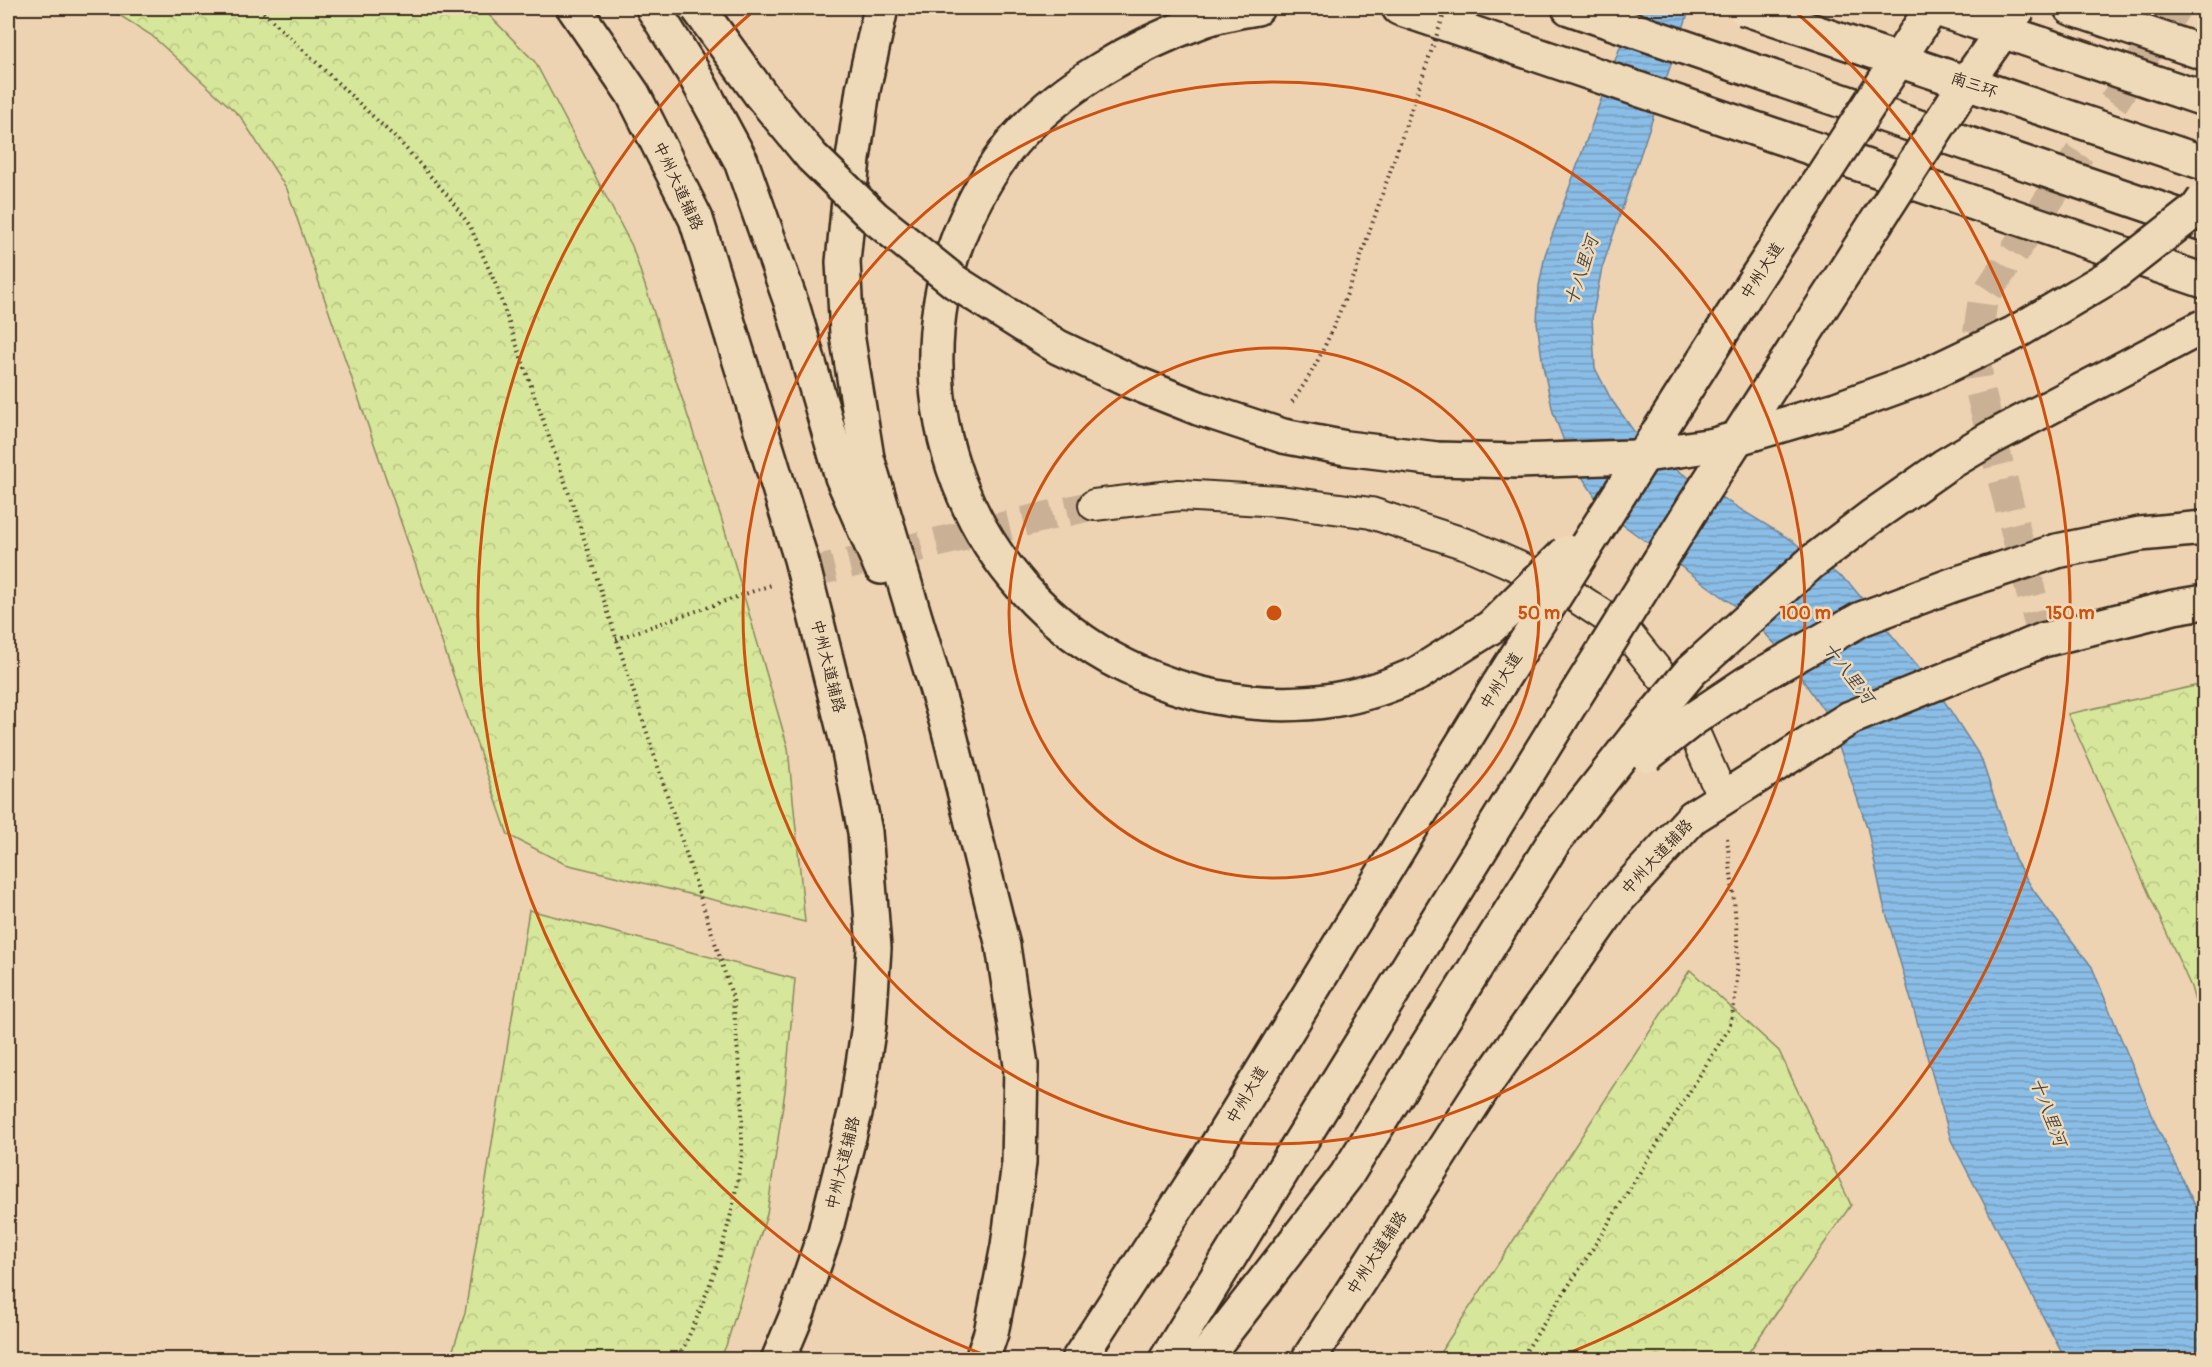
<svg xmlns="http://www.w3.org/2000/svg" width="2212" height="1367" viewBox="0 0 2212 1367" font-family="Pangolin,'LXGW WenKai TC',sans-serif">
	<defs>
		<pattern id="forest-crowns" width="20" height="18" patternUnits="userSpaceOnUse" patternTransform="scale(1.5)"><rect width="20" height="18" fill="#d6e69a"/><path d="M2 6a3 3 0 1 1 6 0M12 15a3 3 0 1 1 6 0" fill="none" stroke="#b9c584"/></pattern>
		<pattern id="water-rules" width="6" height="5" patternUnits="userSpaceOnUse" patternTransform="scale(1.5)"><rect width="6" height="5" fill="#8bbee7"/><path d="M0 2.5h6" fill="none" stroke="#739bbb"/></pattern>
	</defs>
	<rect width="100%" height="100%" fill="#eed3b3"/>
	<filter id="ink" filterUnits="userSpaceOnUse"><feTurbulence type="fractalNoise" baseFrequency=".0167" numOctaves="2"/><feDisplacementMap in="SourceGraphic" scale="12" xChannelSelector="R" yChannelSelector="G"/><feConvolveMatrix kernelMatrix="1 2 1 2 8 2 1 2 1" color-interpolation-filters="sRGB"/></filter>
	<g filter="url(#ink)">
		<!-- forest -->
		<g fill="url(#forest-crowns)" stroke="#88885c" stroke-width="1.5">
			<path d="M108,8H482L535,62L632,246L721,517L788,748L805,922L565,864L508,835L287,189L240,116L151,35Z"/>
			<path d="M2204,684V1033L2191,987L2068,714Z"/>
			<path d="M529,910L795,979L785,1091L767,1214L726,1346L720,1359H450L465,1313Z"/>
			<path d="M1690,970L1779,1051L1851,1205L1744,1359H1436Z"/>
		</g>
		<!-- water -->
		<path fill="url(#water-rules)" stroke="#6b8397" stroke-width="1.5" d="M1634,8H1690L1602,268L1592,318L1595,368L1611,399L1633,430L1673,468L1791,540L1850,584L1939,693L1981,758L2015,860L2034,891L2092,967L2157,1127L2204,1224V1359H2065L1951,1140L1883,902L1867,827L1846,765L1825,712L1786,656L1748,615L1605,512L1571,460L1553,412L1543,366L1537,322L1539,286L1545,255Z"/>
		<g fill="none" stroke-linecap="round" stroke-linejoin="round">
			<!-- minor-tunnel -->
			<g stroke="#cab195" stroke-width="30" stroke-dasharray="30 15" stroke-linecap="butt">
				<path d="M805,574L1094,505"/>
				<path d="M2043,640L1980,390L1975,354L1983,299L2176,8"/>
			</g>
			<!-- minor casing -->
			<g stroke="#3b2a1e" stroke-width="34">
				<path id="minor" d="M1094,505L1179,495L1280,501L1371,513L1469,545L1553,582L1623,628L1679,698L1723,798"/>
			</g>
			<!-- primary casing -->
			<g stroke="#3b2a1e" stroke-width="38">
				<g id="primary">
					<path d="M574,8L633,94L696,219L801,559L848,746L865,832L874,948L869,1025L856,1109L824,1236L796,1317L778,1360"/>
					<path d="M1308,1360L1483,1088L1617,900L1693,817L1850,718L2043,640L2174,607L2204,602"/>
				</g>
			</g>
			<!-- trunk casing -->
			<g stroke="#3b2a1e" stroke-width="38">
				<g id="trunk">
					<path d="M653,8L693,72L741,161L793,308L842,477L881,567"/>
					<path d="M881,8L863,90L853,159L843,262L847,334L867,458L948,727L1003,946L1021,1065L1019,1163L1008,1246L991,1333L982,1360"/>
					<path d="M1257,8C1239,11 1221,14 1204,20C1135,45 1061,86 1013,142C990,170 972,203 959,236C895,401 968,587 1125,666C1201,704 1296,716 1378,689C1391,685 1404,679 1417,674"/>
					<path d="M1399,8L2204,281"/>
					<path d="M1569,8L2204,224"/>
					<path d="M2071,8L2204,53"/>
					<path d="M2057,551L2140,534L2204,528"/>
					<path d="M1078,1360L1216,1147L1499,684"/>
					<path d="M1166,1360L1561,719"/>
					<path d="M1203,1360L1346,1176L1555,840L1635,738"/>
				</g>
			</g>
			<!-- path -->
			<g stroke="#3b2a1e" stroke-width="4" stroke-dasharray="1.5 4.5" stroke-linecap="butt">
				<path d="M259,8L402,144L448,196L470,226L495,283L575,511L733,998L742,1100V1155L732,1210L718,1263L696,1320L678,1360"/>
				<path d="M1292,402C1321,363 1337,318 1355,274"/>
				<path d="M616,639L774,584"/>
				<path d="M1520,1360L1590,1253L1729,1028C1746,965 1733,901 1727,837"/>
			</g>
			<!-- minor -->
			<use href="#minor" stroke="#eed9b8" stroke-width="30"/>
			<!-- primary -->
			<use href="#primary" stroke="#eed9b8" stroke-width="33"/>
			<!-- trunk -->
			<use href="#trunk" stroke="#eed9b8" stroke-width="33"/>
			<!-- trunk-bridge casing -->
			<g stroke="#3b2a1e" stroke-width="38" stroke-linecap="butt">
				<g id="trunk-bridge">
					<path d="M698,8L761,95L812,157L874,217L955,282L1058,347L1130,381L1198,408L1283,436L1346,448L1437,459L1518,461L1632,457L1714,445L1836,409L1921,378L2013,334L2114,274L2197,209L2204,199"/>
					<path d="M1744,8L2204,163"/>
					<path d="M1934,8L2204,99"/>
					<path d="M1417,674L1491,627L1567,552"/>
					<path d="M1499,684L1751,286L1932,8"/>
					<path d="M1561,719L1700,496L1964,86L2019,8"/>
					<path d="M1635,738L1691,671L1812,562L1874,515L1944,466L1991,438L2204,326"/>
					<path d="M1647,755L1693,719L1747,683L1861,619L1952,585L2057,551"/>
				</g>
			</g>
			<!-- path-bridge -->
			<path stroke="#3b2a1e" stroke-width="4" stroke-dasharray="1.5 4.5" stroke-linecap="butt" d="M1355,274L1446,8"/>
			<!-- trunk-bridge -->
			<use href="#trunk-bridge" stroke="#eed9b8" stroke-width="33"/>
		</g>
	</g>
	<!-- distance rings -->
	<g fill="none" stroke="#ce520f" stroke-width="3">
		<circle cx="1274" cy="613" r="265"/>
		<circle cx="1274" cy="613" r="531"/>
		<path d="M995 1359A796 796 0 0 1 757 8M1791 8A796 796 0 0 1 1553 1359"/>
	</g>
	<g text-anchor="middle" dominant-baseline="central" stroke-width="5" stroke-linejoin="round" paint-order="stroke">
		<!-- street labels -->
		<g font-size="16" fill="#3b2a1e" stroke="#eed9b8">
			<text transform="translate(1974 85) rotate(19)">南三环</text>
			<text transform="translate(678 186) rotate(65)">中州大道辅路</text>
			<text transform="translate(1762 271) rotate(-57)">中州大道</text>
			<text transform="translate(828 666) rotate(76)">中州大道辅路</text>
			<text transform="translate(1501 681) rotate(-58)">中州大道</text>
			<text transform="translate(1657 857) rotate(-47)">中州大道辅路</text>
			<text transform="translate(1247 1095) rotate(-59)">中州大道</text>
			<text transform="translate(843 1163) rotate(-76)">中州大道辅路</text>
			<text transform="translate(1377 1253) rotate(-57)">中州大道辅路</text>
		</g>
		<!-- water labels -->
		<g font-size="18" font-style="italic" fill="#4b4846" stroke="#eed9b8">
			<text transform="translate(1582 271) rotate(-72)">十八里河</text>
			<text transform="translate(1848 673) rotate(53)">十八里河</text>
			<text transform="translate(2048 1112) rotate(69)">十八里河</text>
		</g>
	</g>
	<circle cx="1274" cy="613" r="9" fill="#ce520f" stroke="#eed9b8" stroke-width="3"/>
	<g font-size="18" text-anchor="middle" font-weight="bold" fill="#ce520f" stroke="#eed9b8" stroke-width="5" stroke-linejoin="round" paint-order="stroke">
		<text x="1539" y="619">50 m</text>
		<text x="1805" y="619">100 m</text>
		<text x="2070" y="619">150 m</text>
	</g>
	<!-- margin -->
	<rect width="2212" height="1367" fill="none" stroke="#eed9b8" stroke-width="30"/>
	<rect x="15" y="15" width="2182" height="1337" fill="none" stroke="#3b2a1e" stroke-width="2" filter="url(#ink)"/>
</svg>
